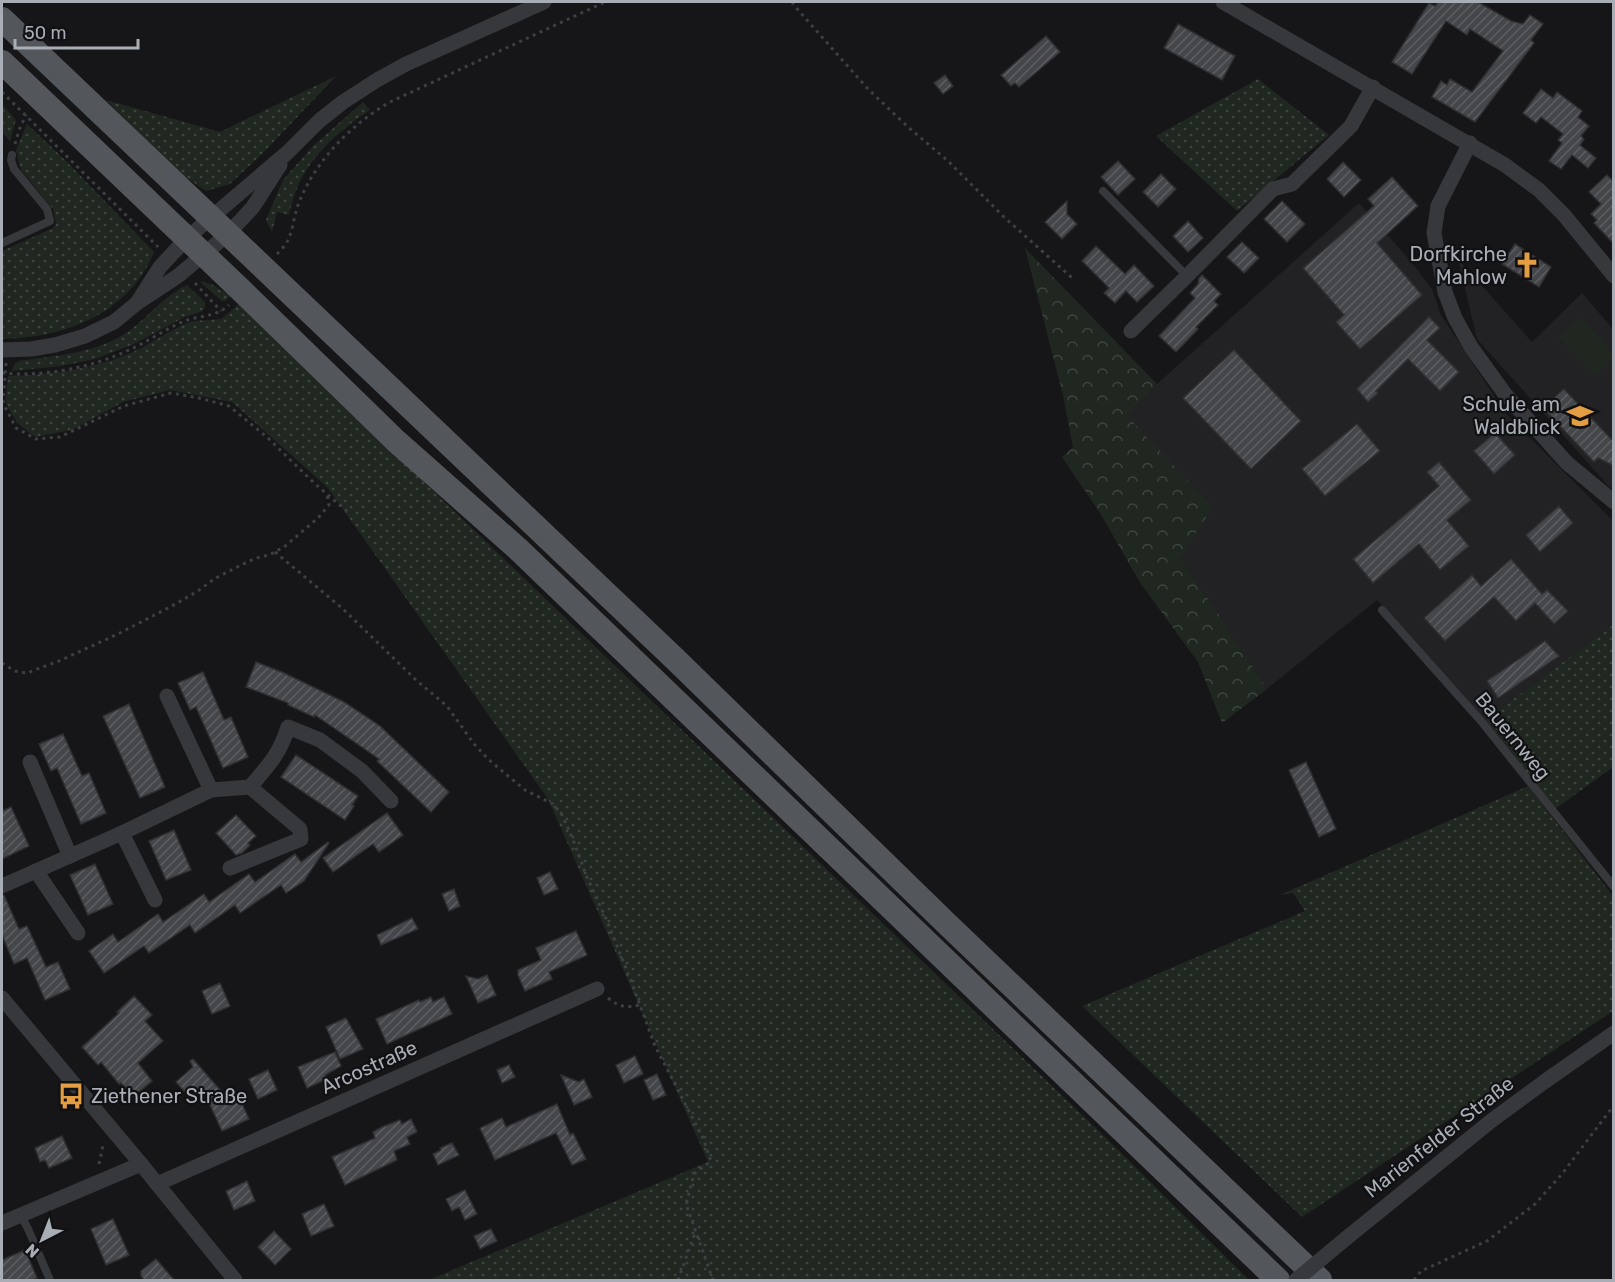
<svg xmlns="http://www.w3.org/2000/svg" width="1615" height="1282" viewBox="0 0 1615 1282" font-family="Rubik,sans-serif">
	<defs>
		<pattern id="grass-dots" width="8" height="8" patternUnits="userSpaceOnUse" patternTransform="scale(1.5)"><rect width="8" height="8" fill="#202721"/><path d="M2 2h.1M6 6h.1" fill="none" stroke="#3e443f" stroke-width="1.8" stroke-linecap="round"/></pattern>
		<pattern id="forest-crowns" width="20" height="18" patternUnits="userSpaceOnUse" patternTransform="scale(1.5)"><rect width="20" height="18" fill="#202721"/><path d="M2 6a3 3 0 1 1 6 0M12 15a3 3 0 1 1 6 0" fill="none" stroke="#3e443f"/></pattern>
		<pattern id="building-hatch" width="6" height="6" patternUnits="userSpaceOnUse" patternTransform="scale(1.5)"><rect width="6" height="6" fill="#45464a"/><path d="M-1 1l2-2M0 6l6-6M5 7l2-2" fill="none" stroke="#5d5e62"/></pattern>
	</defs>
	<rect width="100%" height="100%" fill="#161618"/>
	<!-- built -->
	<g fill="#222224">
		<path d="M1359,203L1408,258L1432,289L1441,315L1506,414L1613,521V625L1485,720L1377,600L1267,689L1218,613L1180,558L1126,416L1157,384Z"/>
		<path d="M1458,259L1532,342L1582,293L1613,329V491L1477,339Z"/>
	</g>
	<!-- grass -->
	<g fill="url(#grass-dots)">
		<path d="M336,76L263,153L230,184L206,191L177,171L106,100L220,132Z"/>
		<path d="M1258,79L1329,135L1237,211L1156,136Z"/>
		<path d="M363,102L370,110C344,127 318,149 303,176C296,188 292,202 289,215L277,212L272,232L266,220L283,180L313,146Z"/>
		<path d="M2,104L16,120L10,141L2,132Z"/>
		<path d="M27,124L66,161L154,252C129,314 64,338 2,339V251L53,228L56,224L53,209L21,170L16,150Z"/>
		<path d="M202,281L213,285L231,296L225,301H222L200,282Z"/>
		<path d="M187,285L205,302V307L203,311L185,317L134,344L95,359L61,366L12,371L14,365L19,361C57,355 96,354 129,331C149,316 165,295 187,285Z"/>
		<path d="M239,304L1101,1133L1249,1280H429L708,1162L548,799L328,488L232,402L170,390L123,402L72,430L35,437L17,423L5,402L8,376C48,375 88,370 126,355C146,347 164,334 184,324L194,321L221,319Z"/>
		<path d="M1613,625V767L1555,809L1485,720Z"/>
		<path d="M1528,786L1613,896V1011L1302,1217L1082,1006L1305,911L1293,893L1280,895Z"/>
	</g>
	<!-- forest -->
	<path fill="url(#forest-crowns)" d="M1025,248L1157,384L1127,416L1213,507L1180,558L1218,613L1267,689L1222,723L1198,662L1141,584L1100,513L1062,457L1073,447L1063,395Z"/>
	<!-- pitch -->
	<path fill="#202721" d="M1580,317L1613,353V359L1595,376L1558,337Z"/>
	<!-- building -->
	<g fill="url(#building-hatch)" stroke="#303033" stroke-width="1.5">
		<path d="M1438,2H1478L1511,21L1523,24L1530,15L1543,24L1531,40L1534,43L1475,122L1432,97L1441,81L1447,85L1450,79L1472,92L1503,51L1470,29L1467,35L1446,21L1412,74L1392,62L1429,3L1435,6Z"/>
		<path d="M1178,24L1235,56L1222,80L1164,48Z"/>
		<path d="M1046,36L1060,52L1019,87L1015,83L1011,86L1001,75Z"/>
		<path d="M945,75L953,86L943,94L934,83Z"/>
		<path d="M1541,89L1553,98L1557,92L1582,111L1578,117L1589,126L1581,136L1584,139L1580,145L1596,158L1588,168L1572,155L1561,169L1549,161L1562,143L1558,140L1563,134L1541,117L1536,123L1523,113Z"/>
		<path d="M1118,161L1135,179L1118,195L1101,177Z"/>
		<path d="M1343,162L1361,180L1344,197L1327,179Z"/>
		<path d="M1161,174L1176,189L1158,207L1143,192Z"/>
		<path d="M1607,175L1614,182V244L1594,223L1597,220L1591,214L1601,204L1589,192Z"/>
		<path d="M1392,177L1418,206L1377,243L1422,295L1360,349L1336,322L1344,315L1303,268L1374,206L1368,199Z"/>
		<path d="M1067,201V214L1077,224L1062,239L1045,222Z"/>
		<path d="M1282,201L1305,224L1287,242L1264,219Z"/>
		<path d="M1188,221L1203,238L1188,252L1173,236Z"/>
		<path d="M1242,242L1259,258L1244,273L1227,257Z"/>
		<path d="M1515,244L1551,267L1539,287L1502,264Z"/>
		<path d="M1096,246L1125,274L1134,265L1154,286L1137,302L1126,291L1115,303L1104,293L1109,288L1082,261Z"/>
		<path d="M1202,275L1221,294L1214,301L1218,305L1196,327L1198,329L1176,352L1159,336L1195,298L1190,293L1198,284L1199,278Z"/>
		<path d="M1429,317L1440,328L1427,340L1459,372L1440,391L1408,359L1376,391L1378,393L1368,402L1357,389Z"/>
		<path d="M1234,350L1301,421L1251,469L1183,398Z"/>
		<path d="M1564,389L1614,442V466L1598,458L1594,462L1543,408Z"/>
		<path d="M1357,424L1380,451L1325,496L1302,469Z"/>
		<path d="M1495,433L1515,455L1494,474L1474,451Z"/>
		<path d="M1439,462L1471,500L1447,520L1469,546L1440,570L1419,544L1373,583L1353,559L1439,486L1427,472Z"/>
		<path d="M1559,506L1573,523L1540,552L1526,535Z"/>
		<path d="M1511,559L1542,594L1547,590L1568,611L1554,624L1535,603L1516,621L1494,597L1445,641L1424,618L1472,575L1481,586Z"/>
		<path d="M1545,641L1559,656L1498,698L1487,681Z"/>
		<path d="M256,662L284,673L344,702L380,726L449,792L431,812L377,761L379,759L315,715L314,717L288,705V703L246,687Z"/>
		<path d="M203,672L224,720L231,717L248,757L223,768L196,707L190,710L178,683Z"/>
		<path d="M129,704L165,787L140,798L103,716Z"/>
		<path d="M63,734L82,776L89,773L106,813L81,824L57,768L51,771L39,744Z"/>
		<path d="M296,755L358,796L352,805L354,806L345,820L281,777Z"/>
		<path d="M1306,762L1336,829L1319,837L1289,770Z"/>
		<path d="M11,807L29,846L2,859V811Z"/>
		<path d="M387,813L403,835L379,852L373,844L333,872L323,858Z"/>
		<path d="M236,815L256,836L248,843L250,845L242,853L236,855L216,833Z"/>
		<path d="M174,830L191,870L166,880L149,841Z"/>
		<path d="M328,842L329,843L304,881L286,893L281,885L240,913L235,905L195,933L190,925L149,953L144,946L104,973L89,951L113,934L118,942L158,914L163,922L204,894L209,902L249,874L255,882L295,854L301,862Z"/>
		<path d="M95,864L113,904L88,915L70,875Z"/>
		<path d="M550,872L558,889L544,895L537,878Z"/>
		<path d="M454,889L460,906L449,911L442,894Z"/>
		<path d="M4,895L19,929L27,926L46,967L58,962L70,989L45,1000L27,958L14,964L2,935V896Z"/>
		<path d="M412,918L418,929L381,945L377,935Z"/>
		<path d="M576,931L587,955L549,972L552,979L525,991L518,975V970L541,960L536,948Z"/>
		<path d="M487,975L496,995L478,1003L466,976L478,979Z"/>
		<path d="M220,983L230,1006L212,1014L202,991Z"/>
		<path d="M134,996L152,1015L145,1021L163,1041L138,1063L152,1081L133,1097L121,1083L119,1084L101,1062L98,1065L82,1047L119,1013L117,1012Z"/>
		<path d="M431,997L433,1002L444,997L452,1014L387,1044L376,1019L419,1000L420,1002Z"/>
		<path d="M346,1018L363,1049L340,1059L326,1027Z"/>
		<path d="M335,1052L341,1066L325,1075L327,1079L307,1088L298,1067Z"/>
		<path d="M635,1056L643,1074L624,1083L616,1065Z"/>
		<path d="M193,1059L228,1099L238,1095L249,1119L222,1131L204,1092L193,1101L176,1082L193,1067L190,1061Z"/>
		<path d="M509,1065L515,1077L502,1083L497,1070Z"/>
		<path d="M268,1070L277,1090L258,1099L249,1079Z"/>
		<path d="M657,1074L666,1095L653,1100L644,1080Z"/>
		<path d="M561,1075L579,1082L584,1079L592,1097L574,1105Z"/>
		<path d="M557,1104L570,1135L573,1133L586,1159L572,1165L556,1133L495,1160L480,1128L502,1118L506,1127Z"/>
		<path d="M411,1119L417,1132L407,1137L410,1144L394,1151L397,1160L345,1185L332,1157L375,1138L373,1132L382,1127L400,1120L402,1124Z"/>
		<path d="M62,1136L72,1158L49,1168L45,1160L40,1162L35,1148Z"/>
		<path d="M452,1143L459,1155L438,1165L433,1154L441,1150L440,1148Z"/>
		<path d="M247,1181L255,1201L234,1210L226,1191Z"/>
		<path d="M465,1190L477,1214L465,1220L459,1207L452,1211L446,1199Z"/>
		<path d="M324,1204L334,1226L311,1236L302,1214Z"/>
		<path d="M113,1219L129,1255L106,1265L91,1229Z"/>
		<path d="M491,1229L497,1241L480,1249L474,1236Z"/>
		<path d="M274,1231L291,1249L275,1265L258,1247Z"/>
		<path d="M25,1250L37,1278L30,1281H2V1260Z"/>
		<path d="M156,1259L175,1281H145L141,1276V1271Z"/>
	</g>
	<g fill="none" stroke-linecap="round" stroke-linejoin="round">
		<!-- path -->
		<g stroke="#3d3f43" stroke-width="3" stroke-dasharray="3 4.5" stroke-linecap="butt">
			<path d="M792,2L798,10L868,89L908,127L948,161L1003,216L1072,278"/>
			<path d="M2,92L158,247"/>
			<path d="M15,144L19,130L26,115"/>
			<path d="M277,254C281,250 286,245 288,240C294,227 294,213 300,200C317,159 352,124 390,102L605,2"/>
			<path d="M195,283L221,311"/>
			<path d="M6,363L3,403L16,428L36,439L60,437L124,406L171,393L199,398L229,406L268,438L314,483L348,512"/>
			<path d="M2,373C43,377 91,368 129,350C147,342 164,330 182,322C198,315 216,318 229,305"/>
			<path d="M275,552L342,608L416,680L447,706L474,744L489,760L525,790L553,804L562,815L574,842L586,875L607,921L631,981L655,1046L703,1138L711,1161L694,1174L686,1204L713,1280"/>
			<path d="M2,663L15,671L27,673L59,661L118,634L172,606L198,591L214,579L239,566L256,558L269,555L284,547L318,518L329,505L327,494"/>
			<path d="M608,998C619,1007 627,1008 640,1005"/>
			<path d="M99,1164L103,1146"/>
			<path d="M678,1280L695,1233"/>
			<path d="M1414,1280L1421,1271L1487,1241L1535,1204L1562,1174L1614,1105"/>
		</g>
		<!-- lane -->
		<g stroke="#37383c" stroke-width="8">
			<path d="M1103,191L1187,276"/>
			<path d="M2,243L50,221L47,209L14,169L11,160L12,155"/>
			<path d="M1382,610L1481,721L1614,887"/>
			<path d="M21,1215L29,1231L50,1280"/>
		</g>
		<!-- street -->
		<g stroke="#37383c" stroke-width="15">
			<path d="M1223,2L1505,165L1539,190L1564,215L1614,276"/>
			<path d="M1470,143L1438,206L1434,233L1445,292L1455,318L1471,347L1505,394L1567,463L1614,502"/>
			<path d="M137,303L160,267L187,238L288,152L319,121L343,102L377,80L406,64L544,2"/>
			<path d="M1131,331L1187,276L1273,189L1292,184L1351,126L1373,87"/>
			<path d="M2,350L31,349L55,345L85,336L114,322L137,303L178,276L228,234L253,207L280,165"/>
			<path d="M167,696L211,790"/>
			<path d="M30,762L70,856"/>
			<path d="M122,833L155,900"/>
			<path d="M230,868L301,839L300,829L250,787"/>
			<path d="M36,871L78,933"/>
			<path d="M2,886L122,833L211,790L250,787C268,766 280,754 288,727L320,740L362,771L391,801"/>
			<path d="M2,998L141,1164L235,1280"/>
			<path d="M157,1184L597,989"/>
			<path d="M2,1223L141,1164"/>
			<path d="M1349,1236L1491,1121L1544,1082L1614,1033"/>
		</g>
		<!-- primary -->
		<g stroke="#53565b" stroke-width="24">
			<path d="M2,19L675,659L946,923L1320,1280"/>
			<path d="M2,62L243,292L396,441L518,549L1278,1280"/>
		</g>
		<!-- street-bridge -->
		<path stroke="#37383c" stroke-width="15" d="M1296,1280L1349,1236"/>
	</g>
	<!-- icons -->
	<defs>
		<g id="church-bare" transform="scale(2.07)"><path d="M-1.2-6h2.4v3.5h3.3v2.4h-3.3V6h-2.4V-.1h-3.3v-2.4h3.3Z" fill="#e39d43" stroke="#111113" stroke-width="2.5" paint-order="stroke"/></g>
		<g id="school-bare" transform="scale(2.07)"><path d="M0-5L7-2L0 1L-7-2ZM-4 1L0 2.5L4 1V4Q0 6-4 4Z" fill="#e39d43" stroke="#111113" stroke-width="2.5" paint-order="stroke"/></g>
		<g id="bus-bare" transform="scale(2.07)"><path d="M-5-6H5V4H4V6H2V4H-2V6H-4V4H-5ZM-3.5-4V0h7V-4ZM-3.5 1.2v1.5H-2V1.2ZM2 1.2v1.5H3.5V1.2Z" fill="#e39d43" stroke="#111113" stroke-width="2.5" paint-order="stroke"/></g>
	</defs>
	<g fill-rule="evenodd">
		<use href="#church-bare" x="1527" y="265"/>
		<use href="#school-bare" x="1580" y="416"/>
		<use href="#bus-bare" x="71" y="1096"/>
	</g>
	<g text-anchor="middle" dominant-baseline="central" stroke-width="4.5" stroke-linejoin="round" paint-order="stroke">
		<!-- poi labels -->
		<g font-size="20" fill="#a9aeb6" stroke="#111113" text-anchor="end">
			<text x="1507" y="254">Dorfkirche<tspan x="1507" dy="23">Mahlow</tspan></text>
			<text x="1560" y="404">Schule am<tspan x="1560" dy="23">Waldblick</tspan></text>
			<text x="91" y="1096" text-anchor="start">Ziethener Straße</text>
		</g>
		<!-- street labels -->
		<g font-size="20" fill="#a9aeb6" stroke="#111113">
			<text transform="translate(1513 736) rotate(51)">Bauernweg</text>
			<text transform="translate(369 1067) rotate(-24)">Arcostraße</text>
			<text transform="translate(1439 1137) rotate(-38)">Marienfelder Straße</text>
		</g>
	</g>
	<!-- border -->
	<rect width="1615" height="1282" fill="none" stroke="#a9aeb6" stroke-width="6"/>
	<!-- north arrow -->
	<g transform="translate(42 1240) rotate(222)" stroke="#111113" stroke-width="4.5" paint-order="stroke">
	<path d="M0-4.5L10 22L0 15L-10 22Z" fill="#a9aeb6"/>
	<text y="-9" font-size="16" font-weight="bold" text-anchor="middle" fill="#a9aeb6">N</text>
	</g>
	<!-- scale -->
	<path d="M15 39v9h123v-9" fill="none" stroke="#a9aeb6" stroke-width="3"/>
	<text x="24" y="39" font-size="18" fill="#a9aeb6" stroke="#111113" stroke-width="4.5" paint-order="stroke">50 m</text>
</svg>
